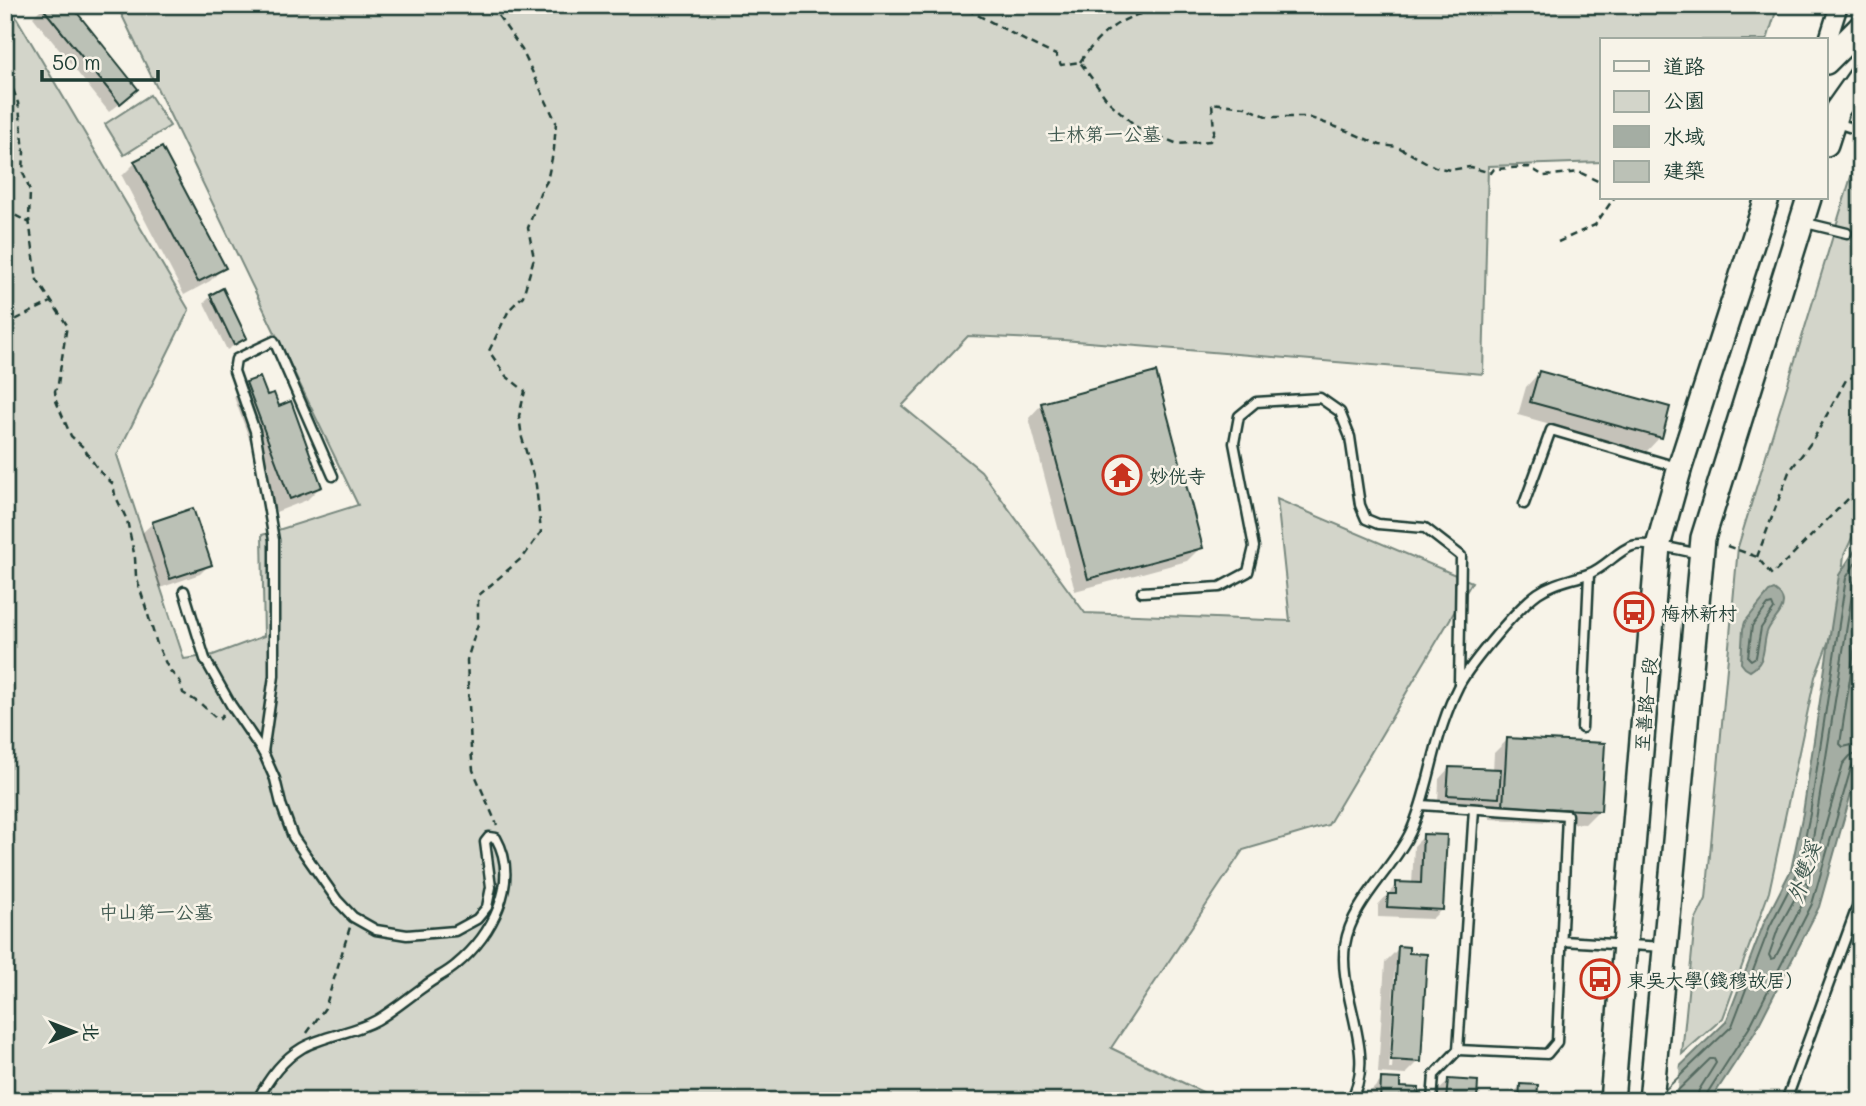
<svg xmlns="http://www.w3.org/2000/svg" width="1866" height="1106" viewBox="0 0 1866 1106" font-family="Mali,'LXGW WenKai TC',sans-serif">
	<rect width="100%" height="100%" fill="#f7f3e8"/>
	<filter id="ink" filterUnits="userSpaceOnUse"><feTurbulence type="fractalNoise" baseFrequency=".0143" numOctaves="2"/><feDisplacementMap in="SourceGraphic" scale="14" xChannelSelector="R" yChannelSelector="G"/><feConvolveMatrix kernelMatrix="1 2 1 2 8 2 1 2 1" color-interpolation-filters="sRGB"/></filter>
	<g filter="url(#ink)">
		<!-- green -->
		<g fill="#d3d5ca" stroke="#79897f" stroke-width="2">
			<path d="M5,5H9L189,310L117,455L184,659L213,655L264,636L262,535L358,505L117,5H1778L1767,40H1602V162L1488,166L1483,374L1063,340L968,336L902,406L981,471L1085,613L1290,621L1277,499L1472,582L1328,825L1243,850L1111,1048L1221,1101H5Z"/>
			<path d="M150,95L170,126L124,155L105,124Z"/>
			<path d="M1861,144V519L1844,555L1837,619L1815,677L1769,892L1723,1018L1682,1054L1695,921L1706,899L1738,547Z"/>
		</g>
		<!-- water -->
		<g fill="#a4ada3" stroke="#6f8077" stroke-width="2">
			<path d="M1861,541V758L1819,907L1755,1032L1710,1101H1644L1726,1022L1764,923L1791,870L1803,813L1839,575Z"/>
			<path d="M1774,590C1780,594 1783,597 1783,603C1783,614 1770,622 1767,632C1762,647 1767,662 1750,671L1745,668L1741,663L1743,629L1745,622L1769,592Z"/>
		</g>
		<!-- pier -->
		<path fill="#f7f3e8" d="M1680,1062L1677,1101H1641L1642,1098Z"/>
		<!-- shadow -->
		<g fill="#0003" fill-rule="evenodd">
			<path d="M45,5H69L126,99L109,112L33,17Z"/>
			<path d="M135,163L224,267L210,281L184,295L122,176Z"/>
			<path d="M211,296L245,338L227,350L204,303Z"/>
			<path d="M1539,373L1660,437L1647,451L1518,415L1526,387Z"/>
			<path d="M247,384L266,397L320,487L307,500L276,512L234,397Z"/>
			<path d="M1042,404L1201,547L1187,561L1075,591L1029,418Z"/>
			<path d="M153,523L210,564L200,574L160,588L142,533Z"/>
			<path d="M1508,739L1599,810L1585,824L1490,819L1491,804L1487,807L1438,805L1439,779L1449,768L1493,771L1494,753Z"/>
			<path d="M1424,836L1442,909L1432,919L1378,917V905L1397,884H1412L1414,846Z"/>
			<path d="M1399,948L1419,1061L1405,1075L1378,1073L1385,962ZM1395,966H1399L1392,1069H1389Z"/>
			<path d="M1382,1080L1398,1088L1417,1101H1368V1094Z"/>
			<path d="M1449,1081L1475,1101H1438V1091Z"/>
			<path d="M1521,1086L1536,1101H1514V1092Z"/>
		</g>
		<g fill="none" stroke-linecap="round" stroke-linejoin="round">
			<!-- shore -->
			<g stroke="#546a60" stroke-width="2">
				<path d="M1861,570L1854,582L1811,851L1813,854L1818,852L1843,764L1850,756L1861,753"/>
				<path d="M1772,604L1774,609L1761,628L1756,657L1751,660L1748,657L1752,626L1768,605Z"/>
				<path d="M1861,606L1840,744L1843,747L1861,743"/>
				<path d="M1804,882L1808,885L1804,901L1775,958L1771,959L1769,955L1778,929Z"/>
				<path d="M1665,1090L1732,1026L1770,926L1798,872L1810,814L1846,578L1861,554"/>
				<path d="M1667,1101L1710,1059H1714L1716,1063L1699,1090L1696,1101"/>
				<path d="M1705,1101L1706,1095L1749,1028L1812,904L1851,768L1854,763L1861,762"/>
			</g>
		</g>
		<!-- building -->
		<g fill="#bbc1b6" stroke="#1f3d34" stroke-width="2">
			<path d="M71,5L138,89L120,104L41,6Z"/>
			<path d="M162,147L226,268L198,282L134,161Z"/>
			<path d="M223,288L247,338L234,345L210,295Z"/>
			<path d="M1539,371L1670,407L1662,438L1530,402Z"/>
			<path d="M1156,372L1203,548L1088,579L1041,403Z"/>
			<path d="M260,377L267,395L274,393L279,406L291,401L322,487L290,499L246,382Z"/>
			<path d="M193,508L212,565L170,579L152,522Z"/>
			<path d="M1507,738L1605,743L1601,811L1503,806Z"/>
			<path d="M1449,767L1501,769L1499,798L1447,795Z"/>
			<path d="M1423,834L1447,835L1443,910L1387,907L1388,894H1396V882L1421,883Z"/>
			<path d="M1398,946L1409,947V953L1427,954L1421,1062L1391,1060Z"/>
			<path d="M1381,1078L1400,1079V1087L1419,1088L1418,1101H1380Z"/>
			<path d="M1448,1079L1478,1081L1477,1101H1446Z"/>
			<path d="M1520,1084L1538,1085L1537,1101H1519Z"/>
		</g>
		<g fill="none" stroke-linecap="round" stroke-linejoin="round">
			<!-- service casing -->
			<g stroke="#1f3d34" stroke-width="13">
				<g id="service">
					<path d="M1834,122L1861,131"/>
					<path d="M1802,222L1847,233"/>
					<path d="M1524,504L1551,430L1677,467"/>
					<path d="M184,591L205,659L231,705L263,752L275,779L281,804L293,837L337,900L353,917L376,930L407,935L455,931L477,919L487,907L491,887L485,842L489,837L496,838C521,883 491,936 456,965C447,973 435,978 425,986C409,997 394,1010 377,1020C354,1033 324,1035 302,1048C282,1060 267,1081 257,1101"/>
					<path d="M1142,592L1220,587L1248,572L1254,547L1234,443L1239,416L1256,402L1320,398L1340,412L1350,437L1360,505L1366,519L1378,524L1425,528L1461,556L1459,684"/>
					<path d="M1582,728L1589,574"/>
					<path d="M263,752L274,676V540L255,431L234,371L236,359L274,341L333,476"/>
					<path d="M1421,805L1567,815L1557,1042L1547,1054L1458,1050"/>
					<path d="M1562,941L1664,947"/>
					<path d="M1350,1101C1379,1056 1337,995 1345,945C1352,901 1393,870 1411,831C1426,798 1431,759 1443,724C1447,712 1453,697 1459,685C1472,662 1517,608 1538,593C1554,582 1571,580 1588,574C1605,568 1617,551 1632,546C1645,541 1686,551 1700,554"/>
					<path d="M1432,1101L1434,1075L1458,1050L1474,809"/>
					<path d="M1786,1101L1861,896"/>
				</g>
			</g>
			<!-- minor casing -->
			<g stroke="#1f3d34" stroke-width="21">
				<path id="minor" d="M1826,46L1839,5"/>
			</g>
			<!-- secondary casing -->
			<g stroke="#1f3d34" stroke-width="28">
				<g id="secondary">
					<path d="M1826,62L1861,27"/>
					<path d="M1826,144L1837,110L1861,76"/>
					<path d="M1612,1101L1658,546L1680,467L1767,198"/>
					<path d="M1651,1101L1703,538L1809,198"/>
				</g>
			</g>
			<!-- path -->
			<g stroke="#1f3d34" stroke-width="2.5" stroke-dasharray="7 5" stroke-linecap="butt">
				<path d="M494,5L497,14L522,50L556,122L554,149L547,181L540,193L528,228L534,258L530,272L523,296L509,310L489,351L506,376L525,391L519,416L522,438L536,485L541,532L524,556L478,596V624L467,660L471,749L473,770L497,825"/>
				<path d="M956,5C992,20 1021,41 1056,55L1061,65L1080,62L1108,101L1138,128L1178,144L1210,141L1214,131L1212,103L1245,107L1268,117H1308L1350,132L1380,145L1398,147L1435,167L1450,170L1470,167L1491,173L1494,169L1529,167L1544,176L1579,172L1602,183"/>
				<path d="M1080,62C1095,40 1115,20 1141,14C1153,11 1162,11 1174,5"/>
				<path d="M5,67L18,103L21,122L24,152L23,172L30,191L29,219L37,280L67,325L58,384L55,391L56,401L71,436L83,447L99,471L113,484L115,495L127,520L135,558L136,576L157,644L169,670L180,681L183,693L201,704L217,719H220L223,714"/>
				<path d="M5,210L30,223"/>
				<path d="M1558,242L1595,225L1614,198"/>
				<path d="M5,325L51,302"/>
				<path d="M1727,546L1757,557L1772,575L1855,492L1861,483"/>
				<path d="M1757,557L1789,472L1813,440L1846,380L1861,373"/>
				<path d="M307,1033L325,1008L350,927"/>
			</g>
			<!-- service -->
			<use href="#service" stroke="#f7f3e8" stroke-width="8"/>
			<!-- minor -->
			<use href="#minor" stroke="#f7f3e8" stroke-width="16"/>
			<!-- secondary -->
			<use href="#secondary" stroke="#f7f3e8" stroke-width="23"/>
		</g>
	</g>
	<!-- icons -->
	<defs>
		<g id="temple-ring" transform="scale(2.0125)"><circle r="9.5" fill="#f7f3e8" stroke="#c8321e" stroke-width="1.5"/><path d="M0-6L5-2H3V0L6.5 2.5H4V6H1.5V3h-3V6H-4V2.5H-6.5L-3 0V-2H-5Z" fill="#c8321e"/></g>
		<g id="bus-ring" transform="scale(2.0125)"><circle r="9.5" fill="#f7f3e8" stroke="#c8321e" stroke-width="1.5"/><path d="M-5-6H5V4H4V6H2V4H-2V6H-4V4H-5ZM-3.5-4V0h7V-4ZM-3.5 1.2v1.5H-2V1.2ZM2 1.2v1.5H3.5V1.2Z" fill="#c8321e"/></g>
	</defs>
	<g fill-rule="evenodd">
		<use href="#temple-ring" x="1122" y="475"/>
		<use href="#bus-ring" x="1634" y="612"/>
		<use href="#bus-ring" x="1600" y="979"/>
	</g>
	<g text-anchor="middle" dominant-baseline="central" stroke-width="5" stroke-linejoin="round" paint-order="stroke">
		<!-- park labels -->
		<g font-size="19" fill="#435b52" stroke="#f7f3e8">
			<text x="1104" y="133">士林第一公墓</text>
			<text x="156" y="911">中山第一公墓</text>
		</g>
		<!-- poi labels -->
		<g font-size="19" fill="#1f3d34" stroke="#f7f3e8" text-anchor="start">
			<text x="1149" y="475">妙侊寺</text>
			<text x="1661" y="612">梅林新村</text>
			<text x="1627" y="979">東吳大學(錢穆故居)</text>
		</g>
		<!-- street labels -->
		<g font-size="19" fill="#1f3d34" stroke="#f7f3e8">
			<text transform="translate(1645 704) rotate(-85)">至善路一段</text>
		</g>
		<!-- water labels -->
		<g font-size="21" font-style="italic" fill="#405950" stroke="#f7f3e8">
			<text transform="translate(1803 872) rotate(-72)">外雙溪</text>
		</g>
	</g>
	<!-- margin -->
	<rect width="1866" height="1106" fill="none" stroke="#f7f3e8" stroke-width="28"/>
	<rect x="14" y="14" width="1838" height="1078" fill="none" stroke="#1f3d34" stroke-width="2.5" filter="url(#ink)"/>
	<!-- legend -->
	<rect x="1600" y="38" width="228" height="161" fill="#f7f3e8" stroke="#a1aaa0" stroke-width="2"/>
	<rect x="1614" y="61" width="35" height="10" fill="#f7f3e8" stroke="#a1aaa0" stroke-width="2"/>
	<text x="1663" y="74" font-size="21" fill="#1f3d34">道路</text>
	<rect x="1614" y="91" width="35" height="21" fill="#d3d5ca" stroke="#a1aaa0" stroke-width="2"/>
	<text x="1663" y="108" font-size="21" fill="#1f3d34">公園</text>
	<rect x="1614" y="126" width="35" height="21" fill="#a4ada3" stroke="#a1aaa0" stroke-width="2"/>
	<text x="1663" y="144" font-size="21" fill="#1f3d34">水域</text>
	<rect x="1614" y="161" width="35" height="21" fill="#bbc1b6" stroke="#a1aaa0" stroke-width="2"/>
	<text x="1663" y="178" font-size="21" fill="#1f3d34">建築</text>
	<!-- north arrow -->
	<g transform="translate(74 1032) rotate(90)" stroke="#f7f3e8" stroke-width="5" paint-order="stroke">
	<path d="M0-5L12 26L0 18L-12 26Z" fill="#1f3d34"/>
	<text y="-10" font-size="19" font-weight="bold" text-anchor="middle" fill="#1f3d34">北</text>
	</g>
	<!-- scale -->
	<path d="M42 70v10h116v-10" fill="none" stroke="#1f3d34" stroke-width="3.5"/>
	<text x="52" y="70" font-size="21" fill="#1f3d34" stroke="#f7f3e8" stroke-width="5" paint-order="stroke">50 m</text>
</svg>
